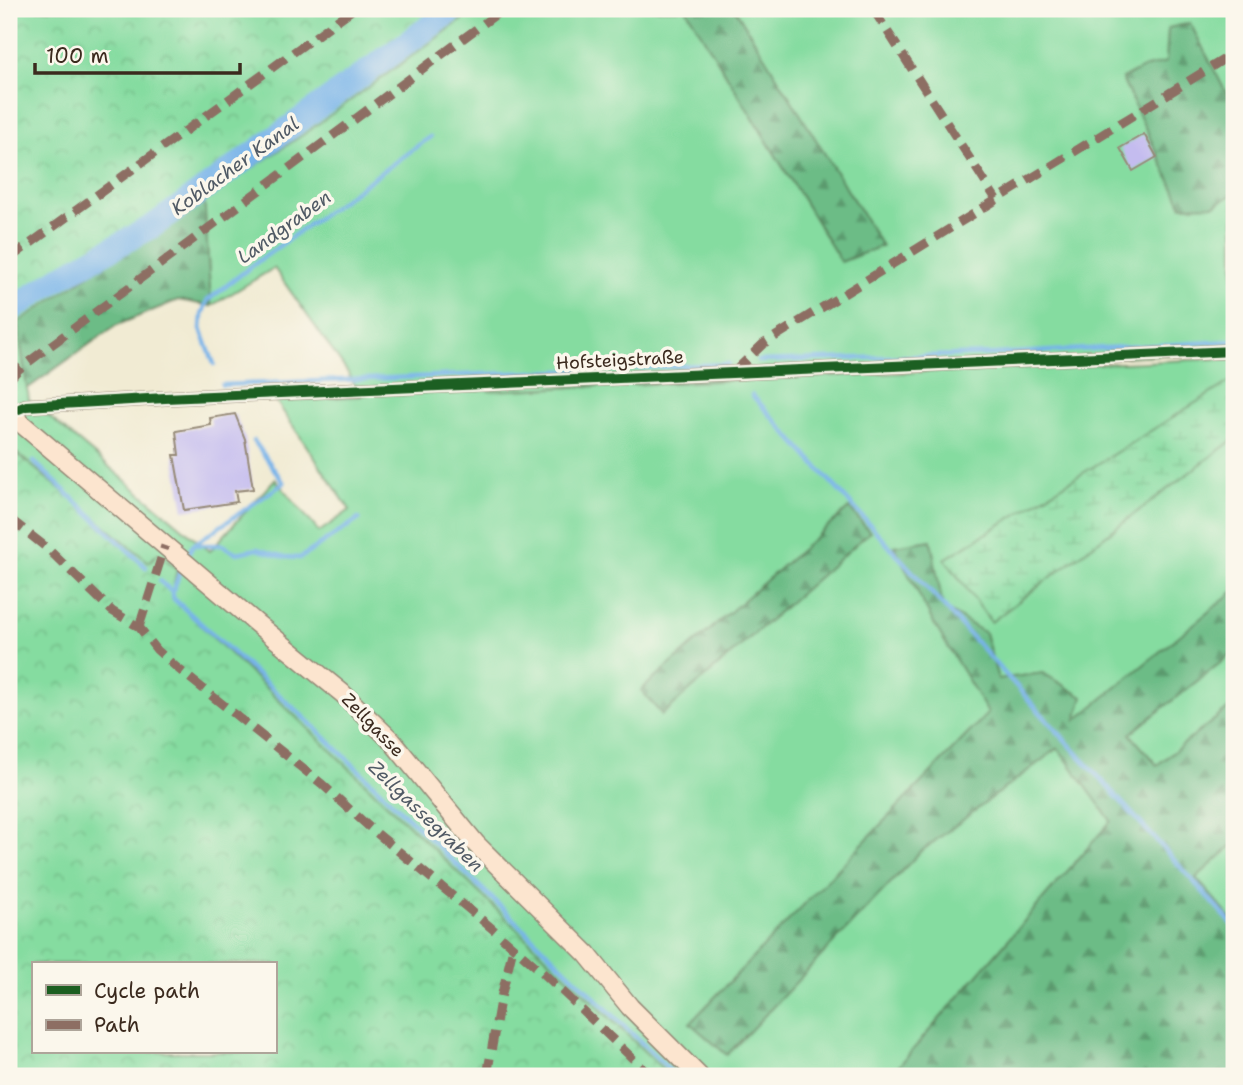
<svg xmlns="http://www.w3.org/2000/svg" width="1243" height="1085" viewBox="0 0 1243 1085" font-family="'Shantell Sans',sans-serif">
	<defs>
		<pattern id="forest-firs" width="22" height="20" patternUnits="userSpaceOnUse" patternTransform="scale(1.75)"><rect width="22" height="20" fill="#6cbc86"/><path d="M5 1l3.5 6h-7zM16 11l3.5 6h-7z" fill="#5a996d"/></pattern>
		<pattern id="wetland-marsh" width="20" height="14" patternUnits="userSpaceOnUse" patternTransform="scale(1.75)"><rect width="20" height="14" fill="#85dca0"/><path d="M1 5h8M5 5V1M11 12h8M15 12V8" fill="none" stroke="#74bd89"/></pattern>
		<pattern id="park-crowns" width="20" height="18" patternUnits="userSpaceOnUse" patternTransform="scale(1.75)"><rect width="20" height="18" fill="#85dca0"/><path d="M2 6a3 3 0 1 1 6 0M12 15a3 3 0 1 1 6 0" fill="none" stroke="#74bd89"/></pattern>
	</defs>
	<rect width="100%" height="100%" fill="#fbf7ec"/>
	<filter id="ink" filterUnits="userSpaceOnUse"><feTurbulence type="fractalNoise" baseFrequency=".0143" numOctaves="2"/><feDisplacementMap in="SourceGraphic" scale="14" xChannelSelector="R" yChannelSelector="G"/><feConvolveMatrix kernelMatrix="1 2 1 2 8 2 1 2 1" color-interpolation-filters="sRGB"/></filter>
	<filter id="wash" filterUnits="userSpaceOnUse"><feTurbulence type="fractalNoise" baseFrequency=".00686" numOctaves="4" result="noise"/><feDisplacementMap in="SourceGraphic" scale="28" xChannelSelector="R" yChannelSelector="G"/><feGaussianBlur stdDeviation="1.57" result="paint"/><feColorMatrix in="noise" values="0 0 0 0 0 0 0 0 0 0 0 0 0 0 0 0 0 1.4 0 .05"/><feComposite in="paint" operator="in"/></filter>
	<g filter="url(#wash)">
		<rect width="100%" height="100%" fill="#f1ebd3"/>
		<!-- green -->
		<path fill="#85dca0" stroke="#60835f" stroke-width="2" d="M472,9H1234V351L487,391L1234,358V1076H645L9,529V319L17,317L29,400L210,551L275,479L319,532L350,510L276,401L361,396L348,373L274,268L211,306L204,196Z"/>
		<!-- forest -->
		<g fill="url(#forest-firs)" stroke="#547352" stroke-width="2">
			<path d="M686,9H735L882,246L841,262Z"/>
			<path d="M1190,23L1234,108V193L1215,205L1182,206L1122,79L1143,68L1166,62L1168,28Z"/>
			<path d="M204,196L211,306L178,300L115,326L27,389L17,317Z"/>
			<path d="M849,508L870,532L662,715L641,690Z"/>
			<path d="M931,540L943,607L985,633L998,679L1043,673L1083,697L1076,720L1234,591V652L1130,734L1157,765L1234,704V844L1196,878L1234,922V1076H890L1111,821L1058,748L919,853L727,1055L690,1023L988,713L933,622L894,546Z"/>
		</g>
		<!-- wetland -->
		<path fill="url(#wetland-marsh)" stroke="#60835f" stroke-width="2" d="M1234,379V439L991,622L945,559Z"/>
		<!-- park -->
		<g fill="url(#park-crowns)" stroke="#60835f" stroke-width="2" fill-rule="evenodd">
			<path d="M9,9H477L304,134L9,328Z"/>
			<path d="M9,447L149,562L158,553L177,569L171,597L670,1076H9ZM33,964H275V1052H33Z"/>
		</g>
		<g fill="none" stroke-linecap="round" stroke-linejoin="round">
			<!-- stream -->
			<g stroke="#77b3e9" stroke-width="4.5">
				<path d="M758,361L996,354L1234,341"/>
				<path d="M214,364L201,329L202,315L207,301L249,268L430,137"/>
				<path d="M222,385L728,364"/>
				<path d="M752,395L1234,926"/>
				<path d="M34,462L146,567"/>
				<path d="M193,545H222L237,553L257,549L284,557L300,558L359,519"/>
				<path d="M189,552L193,545L284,483L254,441"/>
				<path d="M180,571L172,594L174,599L312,725L676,1076"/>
				<path d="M160,581L172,592"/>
			</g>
			<!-- river -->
			<path stroke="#77b3e9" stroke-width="24" d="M9,311L61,277L153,226L454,9"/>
		</g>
		<g id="blocks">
			<!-- building -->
			<g fill="#c4bcef">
				<path d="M1144,134L1157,157L1133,171L1120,148Z"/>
				<path d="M235,414L245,439L253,489L235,491L237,502L184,510L174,455H179L176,431L211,425L210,418Z"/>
			</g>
		</g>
	</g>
	<g filter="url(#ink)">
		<use href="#blocks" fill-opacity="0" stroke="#968a78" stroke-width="2"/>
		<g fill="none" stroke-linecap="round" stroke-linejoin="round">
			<!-- minor casing -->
			<g stroke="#968a78" stroke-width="16">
				<path id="minor" d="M10,415L14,411L26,406L165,398L1234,351"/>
			</g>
			<!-- secondary casing -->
			<g stroke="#968a78" stroke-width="21">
				<path id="secondary" d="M9,413L256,623L342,693L391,740L476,844L587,954L630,1007L699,1076"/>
			</g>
			<!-- minor -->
			<use href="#minor" stroke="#fff" stroke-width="12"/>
			<!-- secondary -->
			<use href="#secondary" stroke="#fce5cf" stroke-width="18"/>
			<!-- quiet -->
			<g stroke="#8d6e63" stroke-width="9" stroke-dasharray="18 9" stroke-linecap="butt">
				<path d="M873,9L996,199"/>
				<path d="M9,259L353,9"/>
				<path d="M734,372L763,344L1234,53"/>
				<path d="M9,380L19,369L46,349L503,9"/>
				<path d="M9,518L47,548L112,611L139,627L157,650L176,667L322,784L368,826L488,925L540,970L651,1076"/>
				<path d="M139,627L165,546"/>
				<path d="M487,1076L499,1006L513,948"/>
			</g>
			<!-- cycleway casing -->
			<g stroke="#fbf7ec" stroke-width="15">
				<path id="cycleway" d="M10,415L14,411L26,406L165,398L1234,351"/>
			</g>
			<!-- cycleway -->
			<use href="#cycleway" stroke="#1b5e20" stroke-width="10"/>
		</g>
	</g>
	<g text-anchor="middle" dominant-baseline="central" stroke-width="7" stroke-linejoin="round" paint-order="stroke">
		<!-- street labels -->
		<g font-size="18" fill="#3b2a1e" stroke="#fbf7ec">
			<text transform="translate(620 360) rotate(-3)">Hofsteigstraße</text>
			<text transform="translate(373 725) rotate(46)">Zellgasse</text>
		</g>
		<!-- water labels -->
		<g font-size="19" font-style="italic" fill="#505a65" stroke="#fbf7ec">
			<text transform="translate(235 166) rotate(-36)">Koblacher Kanal</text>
			<text transform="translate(284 227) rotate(-36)">Landgraben</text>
			<text transform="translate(426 816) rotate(44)">Zellgassegraben</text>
		</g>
	</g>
	<!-- margin -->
	<rect width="1243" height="1085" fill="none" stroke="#fbf7ec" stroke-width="35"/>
	<!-- legend -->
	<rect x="32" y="962" width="245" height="91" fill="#fbf7ec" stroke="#aea59a" stroke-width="2"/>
	<rect x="46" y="985" width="35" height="10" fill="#1b5e20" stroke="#aea59a" stroke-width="2"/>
	<text x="94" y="998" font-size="21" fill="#3b2a1e">Cycle path</text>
	<rect x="46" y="1020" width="35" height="10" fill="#8d6e63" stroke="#aea59a" stroke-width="2"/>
	<text x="94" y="1032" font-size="21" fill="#3b2a1e">Path</text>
	<!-- scale -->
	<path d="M35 63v10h205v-10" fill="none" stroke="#3b2a1e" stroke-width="3.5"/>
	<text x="46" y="63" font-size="21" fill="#3b2a1e" stroke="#fbf7ec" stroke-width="5" paint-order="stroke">100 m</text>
</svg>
